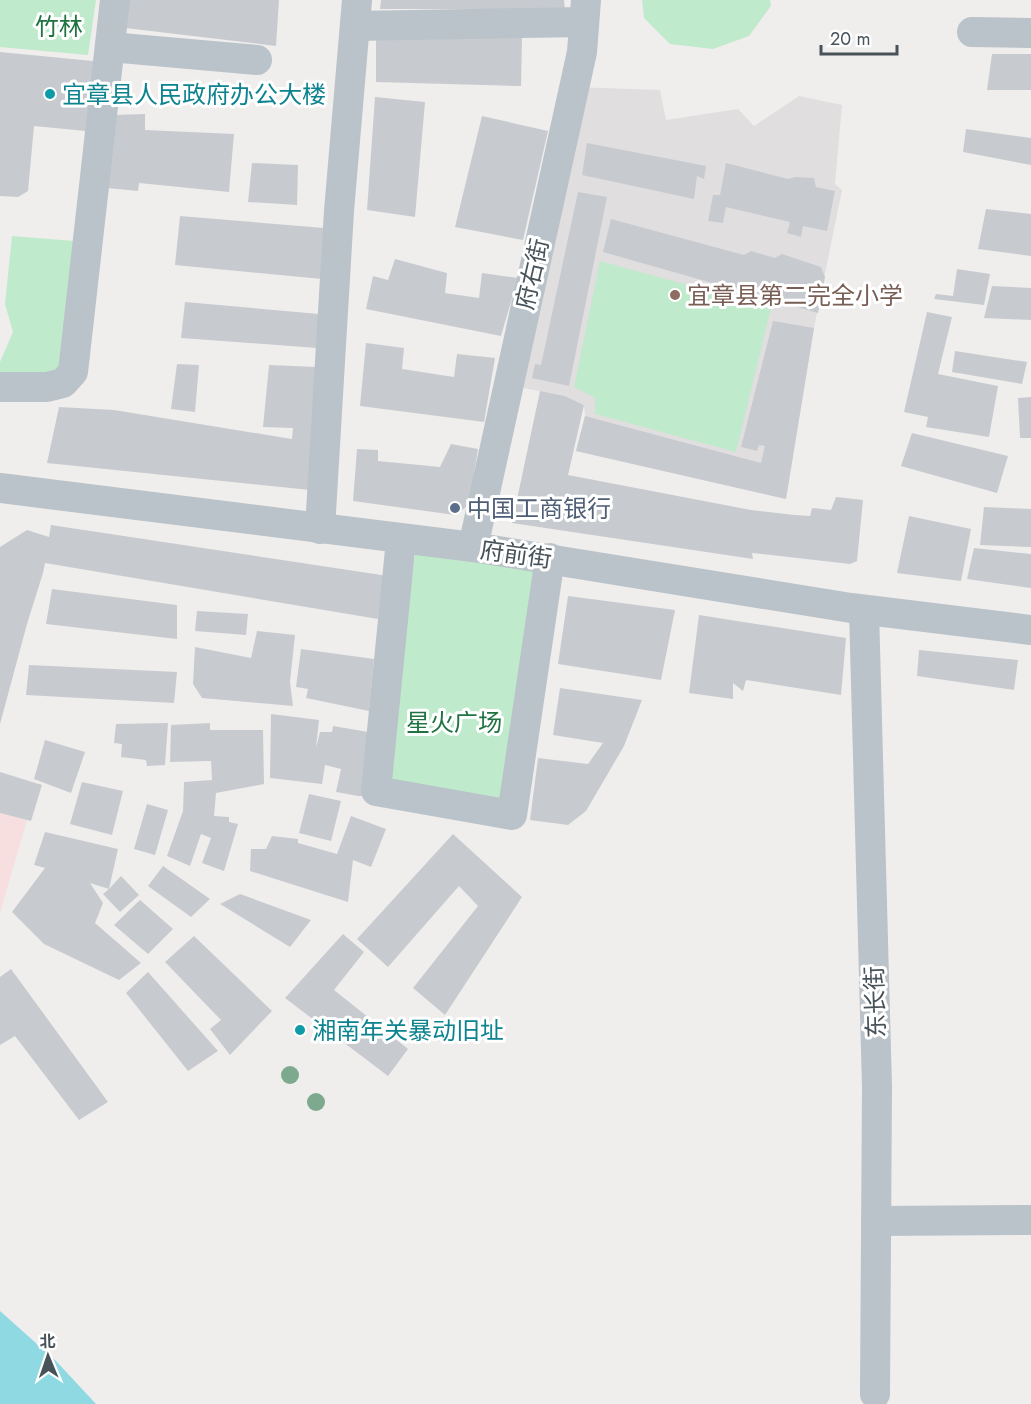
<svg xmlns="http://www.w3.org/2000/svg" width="1031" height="1404" viewBox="0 0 1031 1404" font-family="Jost,'Noto Sans SC',sans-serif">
	<rect width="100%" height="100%" fill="#f0eded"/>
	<!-- education -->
	<path fill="#e1dedf" d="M574,87L660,90L666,120L738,109L754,126L799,96L842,105L835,184L842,190L814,328L786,499L576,451L585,416L584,405L565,396L508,385Z"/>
	<!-- medical -->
	<path fill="#f8dfdf" d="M0,813L27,820L0,913Z"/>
	<!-- green -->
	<g fill="#bfeacc">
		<path d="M0,0H96L88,55L0,47Z"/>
		<path d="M642,0H770L771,6L749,36L713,49L670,44L644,18Z"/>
		<path d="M12,236L74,241L63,369L52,379L0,376V362L13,332L5,304Z"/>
		<path d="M600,261L771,308L736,452L595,414V398L574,387Z"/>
		<path d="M416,547L535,564L506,799L386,782Z"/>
	</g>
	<!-- water -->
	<path fill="#8fd9e3" d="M0,1311L56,1361L96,1404H0Z"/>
	<!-- building -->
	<g fill="#c7cbd0">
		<path d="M121,0H279L276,46L117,27Z"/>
		<path d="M381,0H564L565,9H380Z"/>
		<path d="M376,36L522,38L521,86L376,82Z"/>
		<path d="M0,52L103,62L96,132L34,126L28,191L18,197L0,196Z"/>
		<path d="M992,54H1031V90H987Z"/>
		<path d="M375,97L425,102L415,217L367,210Z"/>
		<path d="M145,114V130L234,134L229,192L139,183L138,191L107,188L112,115Z"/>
		<path d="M482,116L548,131L523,240L455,227Z"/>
		<path d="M966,129L1031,138V165L963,152Z"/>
		<path d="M587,143L706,166L704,179L697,176L694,199L582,175Z"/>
		<path d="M252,163L298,165L297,205L248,202Z"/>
		<path d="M726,163L788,179L796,177L814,178L816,187L835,191L827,231L803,226L801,237L787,233L790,222L726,207L723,223L708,221L713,195H720Z"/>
		<path d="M578,192L607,197L569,386L532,378L535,364L541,365Z"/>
		<path d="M986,209L1031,214V256L978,249Z"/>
		<path d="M180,216L324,228L322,279L175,265Z"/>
		<path d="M611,219L744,255L751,251L775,258L782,254L821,267L825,277L818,313L603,252Z"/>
		<path d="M395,259L447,273L445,293L479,298L482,273L518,278L501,336L366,309L373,276L388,280Z"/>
		<path d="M957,269L990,274L984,305L934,299L936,294L953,296Z"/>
		<path d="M992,286L1031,288V320L984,318Z"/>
		<path d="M185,302L319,314L317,348L181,338Z"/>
		<path d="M927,312L952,317L938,374L998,386L989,437L926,427L928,417L904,412Z"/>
		<path d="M773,321L814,328L786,499L576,451L585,416L761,463L765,446L759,445L757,451L741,447Z"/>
		<path d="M366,343L404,348L402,369L454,377L457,354L495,358L484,422L360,406Z"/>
		<path d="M955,351L1027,362L1022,384L952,372Z"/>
		<path d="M177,364L199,365L195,412L171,409Z"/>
		<path d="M269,365L317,367L310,490L47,463L59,407L114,410L292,439L293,428L263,427Z"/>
		<path d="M540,391L565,396L584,405L568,475L751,510L795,515L810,516L812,508L831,510L836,497L863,500L857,561L850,564L752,553L753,559L512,523Z"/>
		<path d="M1031,397V438H1020L1018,398Z"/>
		<path d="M912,433L1008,456L997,493L901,466Z"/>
		<path d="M451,444L478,449L469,505L455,515L353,501L357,449L378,450V461L440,467Z"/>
		<path d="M984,507L1031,509V547L980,545Z"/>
		<path d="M909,516L971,529L961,581L897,573Z"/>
		<path d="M51,525L388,576L378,619L45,563L43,573L27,624L0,724V547L27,530L49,537Z"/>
		<path d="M974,548L1031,554V588L967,579Z"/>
		<path d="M52,589L177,605V639L46,624Z"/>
		<path d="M568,596L675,610L661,680L558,664Z"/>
		<path d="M197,611L248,614L246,635L195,631Z"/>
		<path d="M699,615L846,638L841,695L746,680L743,691L733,683V699L689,693Z"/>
		<path d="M257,631L295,635L290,682L293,706L202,698L193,684L195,647L251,658Z"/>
		<path d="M301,649L374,659L369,711L306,698L308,689L296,687Z"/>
		<path d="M919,650L1018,660L1014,690L917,676Z"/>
		<path d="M29,665L177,672L174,703L26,695Z"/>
		<path d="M560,688L642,700L624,746L586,811L568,825L530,820L538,758L588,764L603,743L553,735Z"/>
		<path d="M271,714L319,720L316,748L320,732H332L333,726L374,733L367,796H358L336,792L341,769L325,765L322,784L270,778Z"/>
		<path d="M168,723L165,765L147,766L146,760L121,757L122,744L114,743L116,724Z"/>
		<path d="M210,723V730H263L264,784L216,793L214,816L229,817V822L238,824L224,871L202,863L211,838L201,834L190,866L167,856L183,811L184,782L212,780L211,761L170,762L171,725Z"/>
		<path d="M45,740L85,752L71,793L34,779Z"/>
		<path d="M0,772L42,785L31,821L0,813Z"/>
		<path d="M82,782L123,791L112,835L70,824Z"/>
		<path d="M309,794L341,801L331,841L299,833Z"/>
		<path d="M147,804L168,810L155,855L134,849Z"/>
		<path d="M351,816L386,829L371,867L353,860L348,902L250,871L251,849H266L272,836L298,839V843L337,854Z"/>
		<path d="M45,832L118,849L109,889L121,876L139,895L120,912L103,894L109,889L90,883L103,903L95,923L141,963L119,980L44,944L12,912L45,868L34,865Z"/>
		<path d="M453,834L522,897L445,1015L413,988L478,906L459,886L388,967L357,939Z"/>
		<path d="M163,866L210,899L191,917L148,886Z"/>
		<path d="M240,894L311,920L290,947L220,904Z"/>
		<path d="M140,900L173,929L148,954L114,925Z"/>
		<path d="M343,934L364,952L334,990L408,1049L388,1076L285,998Z"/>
		<path d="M194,936L272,1011L230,1055L210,1029L221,1020L165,962Z"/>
		<path d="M11,969L108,1102L79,1120L15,1036L0,1045V977Z"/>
		<path d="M148,972L218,1051L188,1071L126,993Z"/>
	</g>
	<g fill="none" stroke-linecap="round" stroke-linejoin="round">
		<!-- minor -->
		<g stroke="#bac3c9" stroke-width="30">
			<path d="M355,26L584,22"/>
			<path d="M972,32L1031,33"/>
			<path d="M110,47L257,60"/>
			<path d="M0,387H47L63,383L73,372L115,0"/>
			<path d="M0,488L473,547L851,608L1031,630"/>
			<path d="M320,529L339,211L357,0"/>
			<path d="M401,540L376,791L512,815L550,558"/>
			<path d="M473,547L582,52L586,0"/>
			<path d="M864,610L877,1087L875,1394"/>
			<path d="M876,1221L1031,1220"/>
		</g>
	</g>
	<!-- trees -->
	<g fill="#7daa8e">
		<circle cx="290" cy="1075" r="9"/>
		<circle cx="316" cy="1102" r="9"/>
	</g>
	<!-- markers -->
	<g fill="#0f9aa8" stroke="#fff" stroke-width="2">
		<circle cx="50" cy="94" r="6"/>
		<circle cx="300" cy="1030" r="6"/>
	</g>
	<circle fill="#8d6e63" stroke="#fff" stroke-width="2" cx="675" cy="295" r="6"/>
	<circle fill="#5c6f8a" stroke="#fff" stroke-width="2" cx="455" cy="508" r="6"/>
	<g text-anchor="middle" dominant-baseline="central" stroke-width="6" stroke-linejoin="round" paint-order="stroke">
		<!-- park labels -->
		<g font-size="24" fill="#1f7341" stroke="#fff">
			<text x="59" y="26">竹林</text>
			<text x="454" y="722">星火广场</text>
		</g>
		<!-- culture labels -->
		<g font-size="24" fill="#0d838f" stroke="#fff" text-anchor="start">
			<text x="62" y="94">宜章县人民政府办公大楼</text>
			<text x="312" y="1030">湘南年关暴动旧址</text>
		</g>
		<!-- street labels -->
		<g font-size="24" fill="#475259" stroke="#fff">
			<text transform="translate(532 274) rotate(-77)">府右街</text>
			<text transform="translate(516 554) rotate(8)">府前街</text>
			<text transform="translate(875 1002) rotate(-92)">东长街</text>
		</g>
		<!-- education labels -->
		<g font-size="24" fill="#785e54" stroke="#fff" text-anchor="start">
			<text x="687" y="295">宜章县第二完全小学</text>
		</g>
		<!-- service labels -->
		<g font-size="24" fill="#4e5e75" stroke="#fff" text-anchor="start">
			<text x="467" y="508">中国工商银行</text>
		</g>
	</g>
	<!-- north arrow -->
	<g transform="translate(48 1356) rotate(358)" stroke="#ffffff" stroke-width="4.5" paint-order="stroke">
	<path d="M0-4.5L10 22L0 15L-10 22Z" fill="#475259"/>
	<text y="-9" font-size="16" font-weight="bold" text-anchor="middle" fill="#475259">北</text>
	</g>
	<!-- scale -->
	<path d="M821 45v9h76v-9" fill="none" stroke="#475259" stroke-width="3"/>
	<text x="830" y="45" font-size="18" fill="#475259" stroke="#ffffff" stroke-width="4.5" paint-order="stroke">20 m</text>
</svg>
